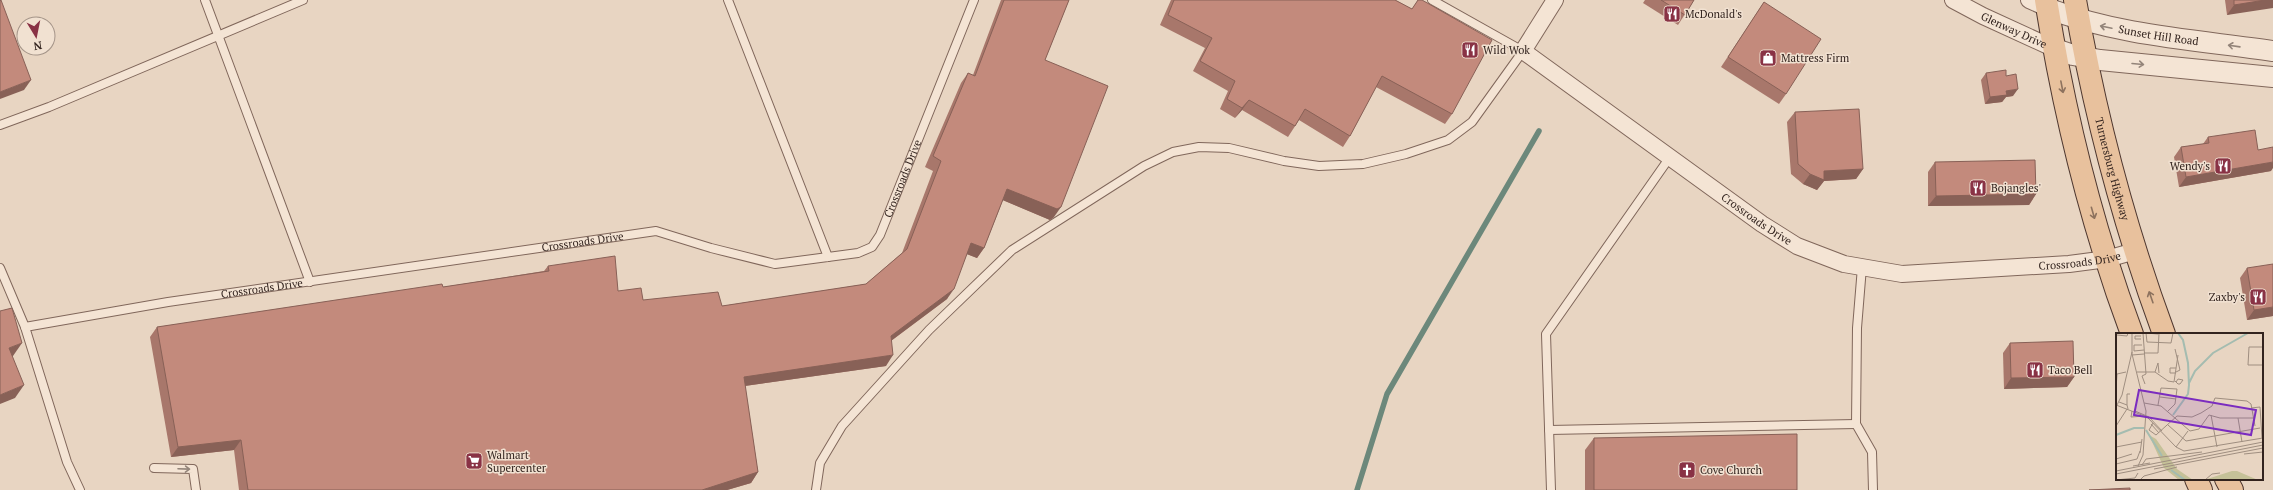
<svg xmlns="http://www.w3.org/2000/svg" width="2273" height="490" viewBox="0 0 2273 490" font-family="'PT Serif',serif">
	<rect width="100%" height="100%" fill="#e8d5c2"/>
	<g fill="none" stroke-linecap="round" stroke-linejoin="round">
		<!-- stream -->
		<path stroke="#6c887b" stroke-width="5.5" d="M1357,490L1387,394L1539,131"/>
		<!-- service casing -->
		<g stroke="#80675b" stroke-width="10">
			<g id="service">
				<path d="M205,0L310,282"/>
				<path d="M728,0L828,257"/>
				<path d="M0,125L49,107L303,0"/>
				<path d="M1862,267L1857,328L1856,424L1872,452L1873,490"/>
				<path d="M0,268L25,327L67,462L80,490"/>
				<path id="s1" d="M25,327L168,302L656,231L711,248L775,264L858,253L872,247L880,235L974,0"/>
				<path d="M1549,430L1856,424"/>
				<path d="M154,468L193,469L196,490"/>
				<path d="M816,490L820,463L842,426L929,330L1012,250L1144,166L1173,152L1199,147L1229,148L1284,161L1319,166L1363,164L1406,154L1448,140L1472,122L1523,51L1432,0"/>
				<path d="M1551,490L1546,334L1670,157"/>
			</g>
		</g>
		<!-- minor casing -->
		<g stroke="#80675b" stroke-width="18">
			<g id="minor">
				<path id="s2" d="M1555,0L1523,51L1762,224L1797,246L1844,264L1902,274L2069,264L2107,259L2135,251"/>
				<path id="s3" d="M1953,0L1983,16L2055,49"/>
				<path d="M2029,0L2047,8"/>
			</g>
		</g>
		<!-- tertiary casing -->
		<g stroke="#80675b" stroke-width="22">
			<g id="tertiary">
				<path id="s4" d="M2047,8C2119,36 2198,40 2273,51"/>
				<path d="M2055,49L2073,55L2100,60L2273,77"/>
			</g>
		</g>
		<!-- primary casing -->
		<g stroke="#4e372f" stroke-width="24">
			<g id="primary">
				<path d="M2046,0C2064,113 2092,227 2132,334"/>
				<path id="s5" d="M2075,0C2095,116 2123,223 2164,334"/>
				<path d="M2196,479L2201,490"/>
				<path d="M2226,479L2232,490"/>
			</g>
		</g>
		<!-- service -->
		<use href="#service" stroke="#f4e4d4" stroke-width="8"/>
		<!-- minor -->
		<use href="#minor" stroke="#f4e4d4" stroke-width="16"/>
		<!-- tertiary -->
		<use href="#tertiary" stroke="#f4e4d4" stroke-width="20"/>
		<!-- primary -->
		<use href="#primary" stroke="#e8c19d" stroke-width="22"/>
	</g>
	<!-- wall -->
	<g fill="#a8776b">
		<path d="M1001,0H1069L1045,60L1054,217L1050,220L1003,200L984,248L977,258L967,254L947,299L891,341L886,366L745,386L758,472L751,483L727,490H239L234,450L171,457L150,337L157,327L443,287L544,271L548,266L643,300L722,306L866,284L902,253L933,171L925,167L961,83L968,73L973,75Z"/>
		<path d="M1171,0H1395L1412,9L1418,0L1452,114L1445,124L1376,87L1350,136L1343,147L1299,120L1288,137L1242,110L1235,118L1220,109L1228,91L1193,71L1205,48L1160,25Z"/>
		<path d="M1645,0H1694L1678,25L1643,3Z"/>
		<path d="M2225,0H2273L2227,15Z"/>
		<path d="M1764,2L1786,94L1779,104L1721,67Z"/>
		<path d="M1986,73L2006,76L2013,96L2006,97L2002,102L1985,104L1981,80Z"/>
		<path d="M1795,112L1863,169L1856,179L1824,181L1817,190L1803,184L1791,174L1787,122Z"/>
		<path d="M2208,137L2258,150L2271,171L2179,187L2174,157L2181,147L2203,144Z"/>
		<path d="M1935,162L2036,194L2029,205L1928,206V172Z"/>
		<path d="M2247,268L2273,316L2247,320L2240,278Z"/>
		<path d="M2010,343L2074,377L2067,387L2004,389L2003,353Z"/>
		<path d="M1594,438L1797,490H1585V450Z"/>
	</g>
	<!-- shaded-wall -->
	<g fill="#886157">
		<path d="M2265,0H2273V8L2227,15L2234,5Z"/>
		<path d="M31,80L24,90L0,99V92Z"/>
		<path d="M2018,89L2013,96L2006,97L2002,102L1985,104L1990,97L2006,91Z"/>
		<path d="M1249,100L1242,110L1235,118L1242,108Z"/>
		<path d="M2273,162V168L2271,171L2179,187L2186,177Z"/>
		<path d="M1863,169L1856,179L1824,181L1817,190L1803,184L1810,174L1824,171Z"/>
		<path d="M1007,189L1061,207L1054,217L1050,220L1000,199Z"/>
		<path d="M2036,194L2029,205L1928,206L1936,196Z"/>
		<path d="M971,243L984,248L977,258L964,253Z"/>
		<path d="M954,289L947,299L884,346L891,336Z"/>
		<path d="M2273,307V316L2247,320L2254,310Z"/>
		<path d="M22,343L13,356L0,361L9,348Z"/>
		<path d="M893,355L886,366L737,387L744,377Z"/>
		<path d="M2074,377L2067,387L2004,389L2011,378Z"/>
		<path d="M24,385L15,398L0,404V395Z"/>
		<path d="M241,440L234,450L171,457L178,447Z"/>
		<path d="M758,472L751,483L727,490H702Z"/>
	</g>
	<!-- building -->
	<g fill="#c38a7c" stroke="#886157">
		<path d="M1,0L31,80L0,92V1Z"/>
		<path d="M1004,0H1069L1045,60L1108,86L1061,207L1057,209L1007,189L984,248L971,243L954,289L891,336L893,355L744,377L758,472L702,490H248L241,440L178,447L157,327L442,284L443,287L549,271L548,266L615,256L618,291L641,288L643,300L718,292L722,306L866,284L907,249L941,161L933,156L968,73L975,76Z"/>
		<path d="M1174,0H1395L1412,9L1418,0H1422L1492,40L1452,114L1382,76L1350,136L1305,109L1295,126L1249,100L1242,108L1227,99L1235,81L1200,61L1212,38L1168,15Z"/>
		<path d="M1661,0H1694L1685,15Z"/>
		<path d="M2234,0H2265L2234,5Z"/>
		<path d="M1764,2L1821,39L1786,94L1728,57Z"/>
		<path d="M2006,70V76L2016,74L2018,89L2006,91L2007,95L1990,97L1986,73Z"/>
		<path d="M1859,109L1863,169L1824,171V180L1810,174L1798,164L1795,112Z"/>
		<path d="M2255,130L2258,150L2273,147V162L2186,177L2181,147L2209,143L2208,137Z"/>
		<path d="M2035,160L2036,194L1936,196L1935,162Z"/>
		<path d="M2273,264V307L2254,310L2247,268Z"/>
		<path d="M12,308L22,343L9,348L24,385L0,395V311Z"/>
		<path d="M2073,341L2074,377L2011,378L2010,343Z"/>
		<path d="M1797,434V490H1594V438Z"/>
		<path d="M2130,488V490H2089Z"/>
	</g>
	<!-- one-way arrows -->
	<defs><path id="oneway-shaft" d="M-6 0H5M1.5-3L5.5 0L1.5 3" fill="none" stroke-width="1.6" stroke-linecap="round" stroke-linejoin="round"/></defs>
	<g stroke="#938479">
		<use href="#oneway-shaft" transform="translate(2106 27) rotate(-168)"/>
		<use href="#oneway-shaft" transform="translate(2234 46) rotate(-172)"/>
		<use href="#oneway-shaft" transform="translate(2138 64) rotate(5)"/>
		<use href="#oneway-shaft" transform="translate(184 469) rotate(2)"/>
	</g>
	<g stroke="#8d725e">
		<use href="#oneway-shaft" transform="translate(2062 87) rotate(79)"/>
		<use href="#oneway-shaft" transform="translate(2093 213) rotate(74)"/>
		<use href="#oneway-shaft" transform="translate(2151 297) rotate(-109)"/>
	</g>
	<!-- icons -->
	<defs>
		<g id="restaurant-square" transform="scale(0.9)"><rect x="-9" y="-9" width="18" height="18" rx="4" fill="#893245" stroke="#f1e1d1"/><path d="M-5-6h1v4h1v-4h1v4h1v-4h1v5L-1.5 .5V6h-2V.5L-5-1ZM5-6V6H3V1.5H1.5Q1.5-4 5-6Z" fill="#fff"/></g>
		<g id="shop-square" transform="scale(0.9)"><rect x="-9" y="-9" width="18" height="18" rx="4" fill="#893245" stroke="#f1e1d1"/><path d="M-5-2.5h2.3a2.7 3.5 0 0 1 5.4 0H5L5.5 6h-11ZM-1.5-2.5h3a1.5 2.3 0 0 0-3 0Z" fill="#fff"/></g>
		<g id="supermarket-square" transform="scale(0.9)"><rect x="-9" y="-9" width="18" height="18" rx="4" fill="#893245" stroke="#f1e1d1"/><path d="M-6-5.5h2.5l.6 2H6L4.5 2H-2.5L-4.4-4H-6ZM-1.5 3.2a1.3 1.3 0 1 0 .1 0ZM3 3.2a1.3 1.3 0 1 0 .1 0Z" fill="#fff"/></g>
		<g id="church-square" transform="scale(0.9)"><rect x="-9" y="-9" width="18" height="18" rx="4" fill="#893245" stroke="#f1e1d1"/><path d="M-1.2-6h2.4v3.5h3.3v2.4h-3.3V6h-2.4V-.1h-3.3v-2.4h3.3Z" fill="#fff"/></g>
	</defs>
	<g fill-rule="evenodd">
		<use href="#restaurant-square" x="1672" y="14"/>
		<use href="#restaurant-square" x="1470" y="50"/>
		<use href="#shop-square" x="1768" y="58"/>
		<use href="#restaurant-square" x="2223" y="166"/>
		<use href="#restaurant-square" x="1978" y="188"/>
		<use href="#restaurant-square" x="2258" y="297"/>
		<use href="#restaurant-square" x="2035" y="370"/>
		<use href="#supermarket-square" x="474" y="461"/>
		<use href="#church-square" x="1687" y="470"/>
	</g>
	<g text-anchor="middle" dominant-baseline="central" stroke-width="3" stroke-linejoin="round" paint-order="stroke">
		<!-- poi labels -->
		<g font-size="11" fill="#32231e" stroke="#f1e1d1" text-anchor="start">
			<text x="1685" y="14">McDonald's</text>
			<text x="1483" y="50">Wild Wok</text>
			<text x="1781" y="58">Mattress Firm</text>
			<text x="2210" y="166" text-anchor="end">Wendy's</text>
			<text x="1991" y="188">Bojangles'</text>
			<text x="2245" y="297" text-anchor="end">Zaxby's</text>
			<text x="2048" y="370">Taco Bell</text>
			<text x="487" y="455">Walmart<tspan x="487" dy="13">Supercenter</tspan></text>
			<text x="1700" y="470">Cove Church</text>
		</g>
		<!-- street labels -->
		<g font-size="11" fill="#32231e" stroke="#f1e1d1">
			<text stroke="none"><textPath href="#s3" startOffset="68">Glenway Drive</textPath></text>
			<text stroke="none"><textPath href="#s4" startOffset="115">Sunset Hill Road</textPath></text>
			<text stroke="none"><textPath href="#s5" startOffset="173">Turnersburg Highway</textPath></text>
			<text stroke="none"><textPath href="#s1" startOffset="936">Crossroads Drive</textPath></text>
			<text stroke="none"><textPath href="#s2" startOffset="348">Crossroads Drive</textPath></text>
			<text stroke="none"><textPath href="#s1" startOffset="564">Crossroads Drive</textPath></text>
			<text stroke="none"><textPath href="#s2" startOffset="684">Crossroads Drive</textPath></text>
			<text stroke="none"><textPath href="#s1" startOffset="240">Crossroads Drive</textPath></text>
		</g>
	</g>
	<!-- overview -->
	<g transform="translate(2116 333)">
		<rect width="147" height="147" fill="#e8d5c2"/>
		<path d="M33,102L40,106L61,136L77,147H63L48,135ZM121,138L142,147H88L116,138Z" fill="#c5c198"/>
		<path fill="none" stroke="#a4bcb0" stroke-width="2" d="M73,50L79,38L97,20L132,0M57,82L72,61L73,52L72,30L67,7L62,0M30,97L46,123M0,102L18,95H28M55,137L69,147M107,147H128"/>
		<path fill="none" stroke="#9f8e80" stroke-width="1" d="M16,0V21L30,78L27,122L22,133M27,0L30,41L26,43L29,51M30,0L31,9L55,10L57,0M30,0L42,1M1,2L11,3L12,0M25,6H19V3H25M26,12H18V18L28,17M147,14H133L132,32H147M59,16L64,37L60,39M28,20H42L43,0M16,22L28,21M60,35H54V40H60M21,39H39L52,48L58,49L62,22M39,39L42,30L43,40M59,48L62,51H64L67,47L62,46L60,49M0,56L1,41L10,39M44,64L60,66M3,69L11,72L12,76M28,70L45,73L74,98L83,96L93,82L104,85H137M135,71L139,93M0,72L31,84L60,114L68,118L147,105M1,72L6,62L16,19M11,72V61H14M42,72L45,55L61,56L59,71L51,79M135,75L144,74L146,105M16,78L15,84L29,83M19,78L33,84L46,98M95,82L101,114M122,85L126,109M37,90L33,97L40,102L61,83L76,84L85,80L96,73L99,65L131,68L135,71M35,91L43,100M52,92L70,108L144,95M0,93L11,76M0,114L26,109M60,114L72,98M24,120L26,106M128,121L147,119M0,126L16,121M0,131L21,126L24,118M26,132L30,126L86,119M17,133L34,130M38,136L147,115M0,138L147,109M0,141L147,112M0,147L19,145L22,140M24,147L28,143L61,134M89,147L96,141L104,140"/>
		<path fill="#7b2cbf" fill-opacity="0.15" stroke="#7b2cbf" stroke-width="2" d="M23,57L140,77L135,102L18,82Z"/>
		<rect width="147" height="147" fill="none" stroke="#32231e" stroke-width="2"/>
	</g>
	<!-- north arrow -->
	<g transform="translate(36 36) rotate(170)"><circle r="19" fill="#f1e1d1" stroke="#a59589"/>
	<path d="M0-3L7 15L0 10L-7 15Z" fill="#893245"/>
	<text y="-6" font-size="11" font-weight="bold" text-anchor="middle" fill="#32231e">N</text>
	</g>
</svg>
